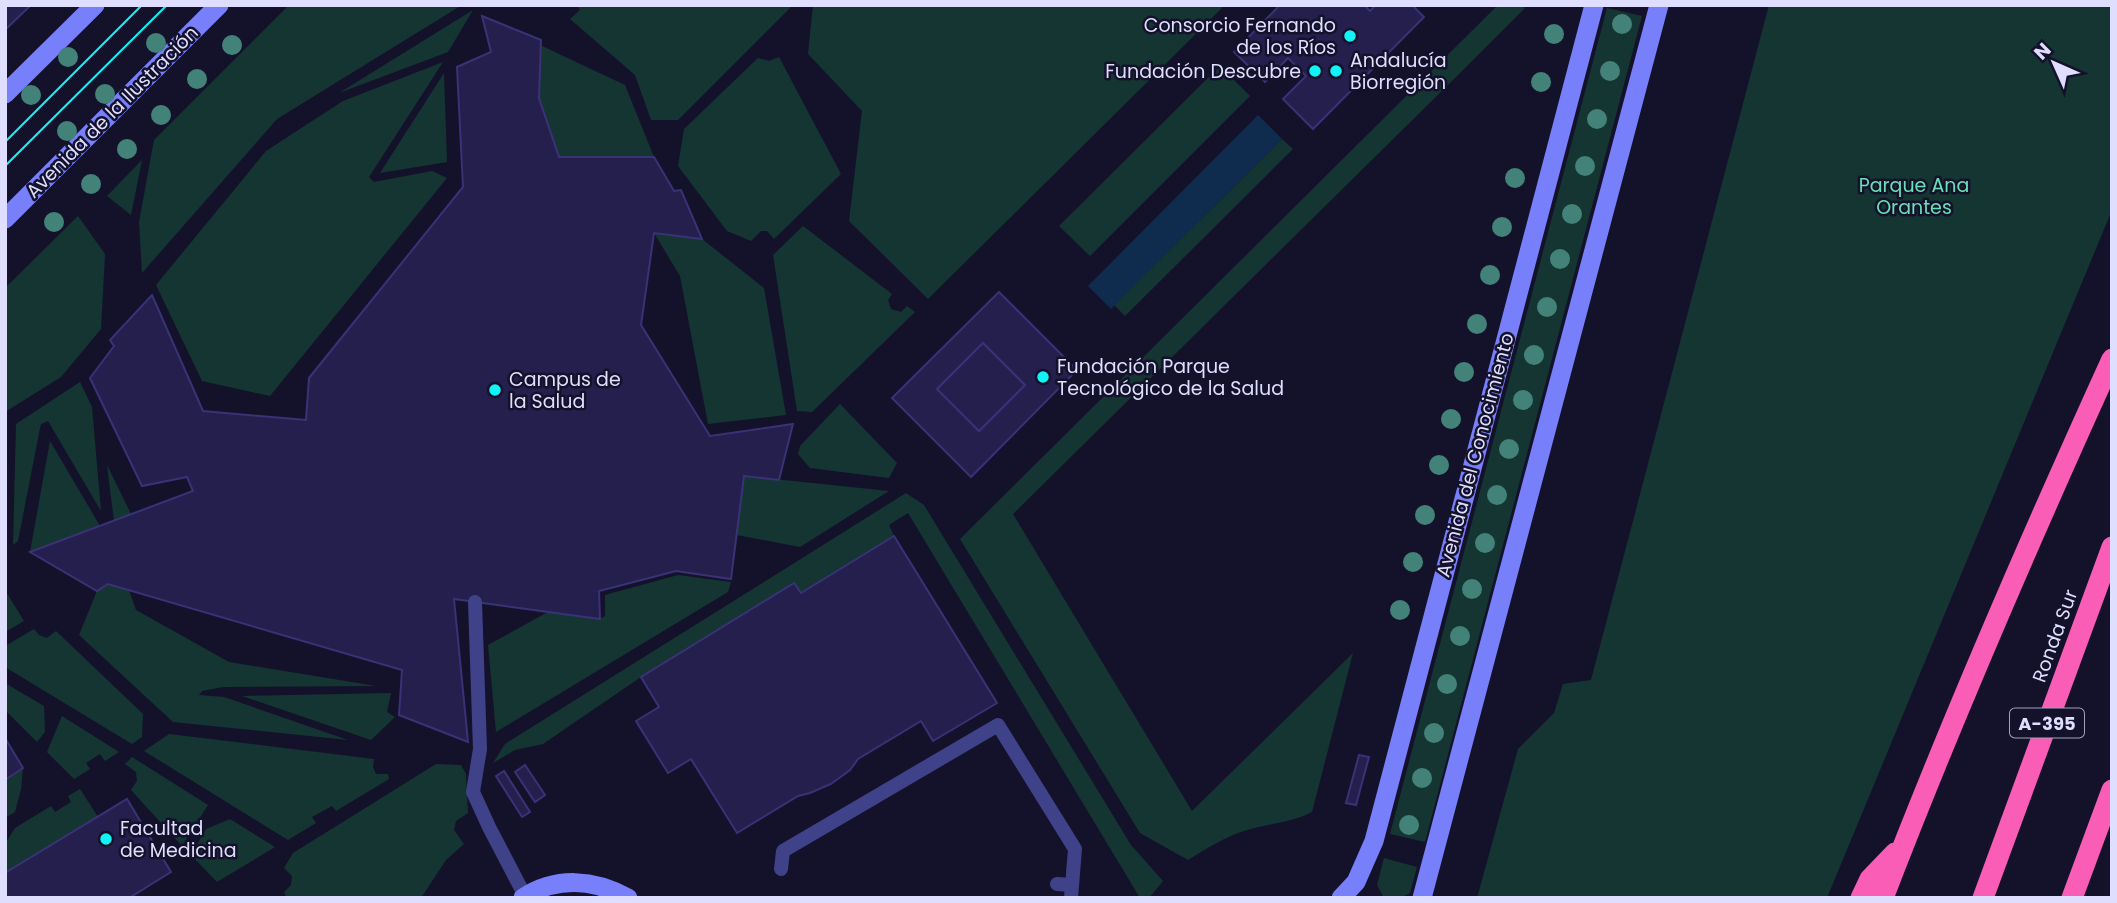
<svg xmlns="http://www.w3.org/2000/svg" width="2117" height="903" viewBox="0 0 2117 903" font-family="Poppins,sans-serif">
	<rect width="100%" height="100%" fill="#14122b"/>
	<!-- green -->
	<g fill="#153532">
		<path d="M289,5H462L277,119L142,273L139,222L154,140Z"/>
		<path d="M577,5H792V6L678,120H651L635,75L570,19L580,10Z"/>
		<path d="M813,5H1225L928,299L849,221L862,111L808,54Z"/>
		<path d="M1498,5H1525L1524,9L1458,75L1013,514L1192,811L1353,653L1312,812C1290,823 1271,823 1247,830C1226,836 1206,849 1188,860L1140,833L960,539Z"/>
		<path d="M1769,5H2112V210L1827,898H1477L1518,749L1554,713L1563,684L1591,680Z"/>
		<path d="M1607,8L1642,16L1425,842L1390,834Z"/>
		<path d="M473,10L448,52L339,93Z"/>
		<path d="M540,45L625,85L654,157H559L539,98Z"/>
		<path d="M779,57L841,174L774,239L767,231H761L751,241L727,231L678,166L684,129L758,58L769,61Z"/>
		<path d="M443,62L369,177L374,182L432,171L447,178L270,396L202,381L156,285L266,151L343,101Z"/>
		<path d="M1220,66L1250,96L1090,256L1059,226Z"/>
		<path d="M444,73L447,162L380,173Z"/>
		<path d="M1282,139L1293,149L1125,316L1114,305Z"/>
		<path d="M142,160L131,215L107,196Z"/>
		<path d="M78,216L105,254L101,329L61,377L5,412V288Z"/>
		<path d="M803,226L892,294L888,300L891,309L901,312L907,306L915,312L812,412L797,411L773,255Z"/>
		<path d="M654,233L702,239L764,288L786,415L708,424L680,276Z"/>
		<path d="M80,382L92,407L101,511L48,421L41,424L40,428L18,541L13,545L16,424Z"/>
		<path d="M840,404L897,463L889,478L810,468L798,454L800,446Z"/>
		<path d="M50,441L100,526L30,552Z"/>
		<path d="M107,465L131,514L114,521Z"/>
		<path d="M744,476L889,491L800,547L737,535Z"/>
		<path d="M906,493L924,505L1131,845L1163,881L1149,898H1140L908,513L889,525L894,536L801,593L794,583L641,677L543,744L515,750L493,763L505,744Z"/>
		<path d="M678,575L731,582L728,592L496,732L488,645L548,612L600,619L605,616V595Z"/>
		<path d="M108,584L129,590L136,610L229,662L376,686L223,687L202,691L199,695L224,697L348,740L173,722L79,635L97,591Z"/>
		<path d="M5,590L24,621L5,632Z"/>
		<path d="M34,629L39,635L47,638L56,631L143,714L142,737L132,744L5,667V646Z"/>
		<path d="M5,683L44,706L45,732L37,742L5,710Z"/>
		<path d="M391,693L387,712L395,717L371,740L242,696Z"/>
		<path d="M62,716L119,752L105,761L100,754L86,763L90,769L74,779L47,752Z"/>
		<path d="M169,734L374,759L373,767L376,774H388L389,779L336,811L332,806L312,817L316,823L288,840L144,751Z"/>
		<path d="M132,757L208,805L182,846L131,790L137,781L136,772L125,764Z"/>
		<path d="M436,764L461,765L466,774L468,813L456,821L454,830L464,844L446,860L421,898H287L284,892L291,885L292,876L284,868L293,853Z"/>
		<path d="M23,768L21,789L15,812L5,818V780Z"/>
		<path d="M80,789L98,817L5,873V844L15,828L51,806L55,812L71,802L68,796Z"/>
		<path d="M230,819L275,847L217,882L191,855L206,829Z"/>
		<path d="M1384,858L1417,867L1410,893L1400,898L1383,896L1377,885Z"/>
	</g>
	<!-- water -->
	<path fill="#0f2b4e" d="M1258,115L1282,139L1111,309L1088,286Z"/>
	<!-- building -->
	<g fill="#241f4c" stroke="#3a3277" stroke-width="2" fill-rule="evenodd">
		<path d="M5,5H31L5,30Z"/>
		<path d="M1280,5H1364L1370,11L1376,5H1412L1424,17L1313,129L1283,99L1306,76L1288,58L1265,82L1234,52Z"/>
		<path d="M482,16L541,40L539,98L559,157H654L674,191L681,190L702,239L654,233L641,325L710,436L793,424L779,480L744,476L731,579L676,571L599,591L600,619L454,599L468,742L399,715L402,670L108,584L97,591L30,552L193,491L187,477L142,486L90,378L114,346L110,340L152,295L203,411L306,420L309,378L463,187L457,67L491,52Z"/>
		<path d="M999,292L1077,370L971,477L892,398ZM983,343L1025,385L979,431L937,389Z"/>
		<path d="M983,343L1025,385L979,431L937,389Z"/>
		<path d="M894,536L997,703L933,741L921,721L858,759L850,770L831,784L810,793L798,796L737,833L691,759L668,773L636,721L659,707L641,677L794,583L801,593Z"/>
		<path d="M5,738L23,768L5,780Z"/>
		<path d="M1359,755L1369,757L1356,805L1346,803Z"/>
		<path d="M525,765L545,795L535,802L515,772Z"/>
		<path d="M504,771L530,812L522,817L496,776Z"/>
		<path d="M127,799L171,872L129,898H5V873Z"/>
	</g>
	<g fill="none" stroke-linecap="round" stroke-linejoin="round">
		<!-- service -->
		<g stroke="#3f4289" stroke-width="14">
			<path d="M475,602L480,749L473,792L489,827L525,896"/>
			<path d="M781,869L783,851L998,725L1075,849L1071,898"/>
			<path d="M1057,884L1072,885"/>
		</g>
		<!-- secondary -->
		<g stroke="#787ffb" stroke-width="19">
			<path d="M5,94L95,5"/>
			<path d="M5,219L219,5"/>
			<path d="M523,898C556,876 594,879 628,898"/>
			<path d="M1341,898L1356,882L1374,841L1594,5"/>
			<path d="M1422,898L1659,5"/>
		</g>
		<!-- motorway -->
		<g stroke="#fa5db5" stroke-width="21">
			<path d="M1861,898L1870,879L1895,853"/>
			<path d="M1883,898C1953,716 2031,537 2112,359"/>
			<path d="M1983,898L2112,547"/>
			<path d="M2072,898L2112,790"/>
		</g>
		<!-- tram -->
		<g stroke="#10f4f8" stroke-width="2">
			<path d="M5,142L142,5"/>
			<path d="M5,166L167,5"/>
		</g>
	</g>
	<!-- trees -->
	<g fill="#438278">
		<circle cx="1622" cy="24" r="10"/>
		<circle cx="1554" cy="34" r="10"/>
		<circle cx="156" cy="43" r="10"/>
		<circle cx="232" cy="45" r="10"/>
		<circle cx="68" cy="57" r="10"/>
		<circle cx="1610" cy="71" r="10"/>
		<circle cx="197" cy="79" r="10"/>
		<circle cx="1541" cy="82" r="10"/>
		<circle cx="105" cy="94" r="10"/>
		<circle cx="31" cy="95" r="10"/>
		<circle cx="161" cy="115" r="10"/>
		<circle cx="1597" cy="119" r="10"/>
		<circle cx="67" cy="131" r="10"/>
		<circle cx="127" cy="149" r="10"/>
		<circle cx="1585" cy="166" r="10"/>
		<circle cx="1515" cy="178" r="10"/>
		<circle cx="91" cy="184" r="10"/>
		<circle cx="1572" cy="214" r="10"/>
		<circle cx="54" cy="222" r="10"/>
		<circle cx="1502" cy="227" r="10"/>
		<circle cx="1560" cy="259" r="10"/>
		<circle cx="1490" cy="275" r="10"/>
		<circle cx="1547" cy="307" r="10"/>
		<circle cx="1477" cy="324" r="10"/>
		<circle cx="1534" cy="355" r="10"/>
		<circle cx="1464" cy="372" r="10"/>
		<circle cx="1523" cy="400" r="10"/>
		<circle cx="1451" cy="419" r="10"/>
		<circle cx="1509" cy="449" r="10"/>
		<circle cx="1439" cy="465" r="10"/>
		<circle cx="1497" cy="495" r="10"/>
		<circle cx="1425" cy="515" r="10"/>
		<circle cx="1485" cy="543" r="10"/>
		<circle cx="1413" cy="562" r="10"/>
		<circle cx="1472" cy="589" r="10"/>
		<circle cx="1400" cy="610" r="10"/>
		<circle cx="1460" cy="636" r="10"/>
		<circle cx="1447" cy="684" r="10"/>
		<circle cx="1434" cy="733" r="10"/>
		<circle cx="1422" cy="778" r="10"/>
		<circle cx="1409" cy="825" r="10"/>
	</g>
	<!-- markers -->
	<g fill="#10f4f8" stroke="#14122b" stroke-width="2.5">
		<circle cx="1350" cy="36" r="7"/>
		<circle cx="1315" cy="71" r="7"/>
		<circle cx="1336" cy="71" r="7"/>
		<circle cx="1043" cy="377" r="7"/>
		<circle cx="495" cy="390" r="7"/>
		<circle cx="106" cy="839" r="7"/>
	</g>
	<g text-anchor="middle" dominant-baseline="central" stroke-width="5" stroke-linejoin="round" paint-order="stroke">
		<!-- shield labels -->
		<rect fill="#14122b" stroke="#a2a1bf" stroke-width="2" x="2010" y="708.5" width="74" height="29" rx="5"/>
		<g font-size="18" font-weight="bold" fill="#dfdefe">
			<text x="2047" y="723">A-395</text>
		</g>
		<!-- poi labels -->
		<g font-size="19" fill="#dfdefe" stroke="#14122b" text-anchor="start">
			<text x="1336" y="25" text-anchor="end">Consorcio Fernando<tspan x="1336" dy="22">de los Ríos</tspan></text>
			<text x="1350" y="60">Andalucía<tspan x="1350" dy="22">Biorregión</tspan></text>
			<text x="1301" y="71" text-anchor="end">Fundación Descubre</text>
			<text x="1057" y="366">Fundación Parque<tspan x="1057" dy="22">Tecnológico de la Salud</tspan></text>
			<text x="509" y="379">Campus de<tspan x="509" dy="22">la Salud</tspan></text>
			<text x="120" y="828">Facultad<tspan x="120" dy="22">de Medicina</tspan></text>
		</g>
		<!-- street labels -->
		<g font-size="19" fill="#dfdefe" stroke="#14122b">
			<text transform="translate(112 112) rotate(-45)">Avenida de la Ilustración</text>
			<text transform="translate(1475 455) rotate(-75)">Avenida del Conocimiento</text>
			<text transform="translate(2055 636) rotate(-70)">Ronda Sur</text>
		</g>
		<!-- park labels -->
		<g font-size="19" fill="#6adeb7" stroke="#14122b">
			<text x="1914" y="185">Parque Ana<tspan x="1914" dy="22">Orantes</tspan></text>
		</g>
	</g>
	<!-- border -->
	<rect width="2117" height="903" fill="none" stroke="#dfdefe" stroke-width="14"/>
	<!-- north arrow -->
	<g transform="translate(2054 63) rotate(315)" stroke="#14122b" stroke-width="5" paint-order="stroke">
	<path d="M0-5L12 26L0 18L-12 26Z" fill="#dfdefe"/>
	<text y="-10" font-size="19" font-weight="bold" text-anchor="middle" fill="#dfdefe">N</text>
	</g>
</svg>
